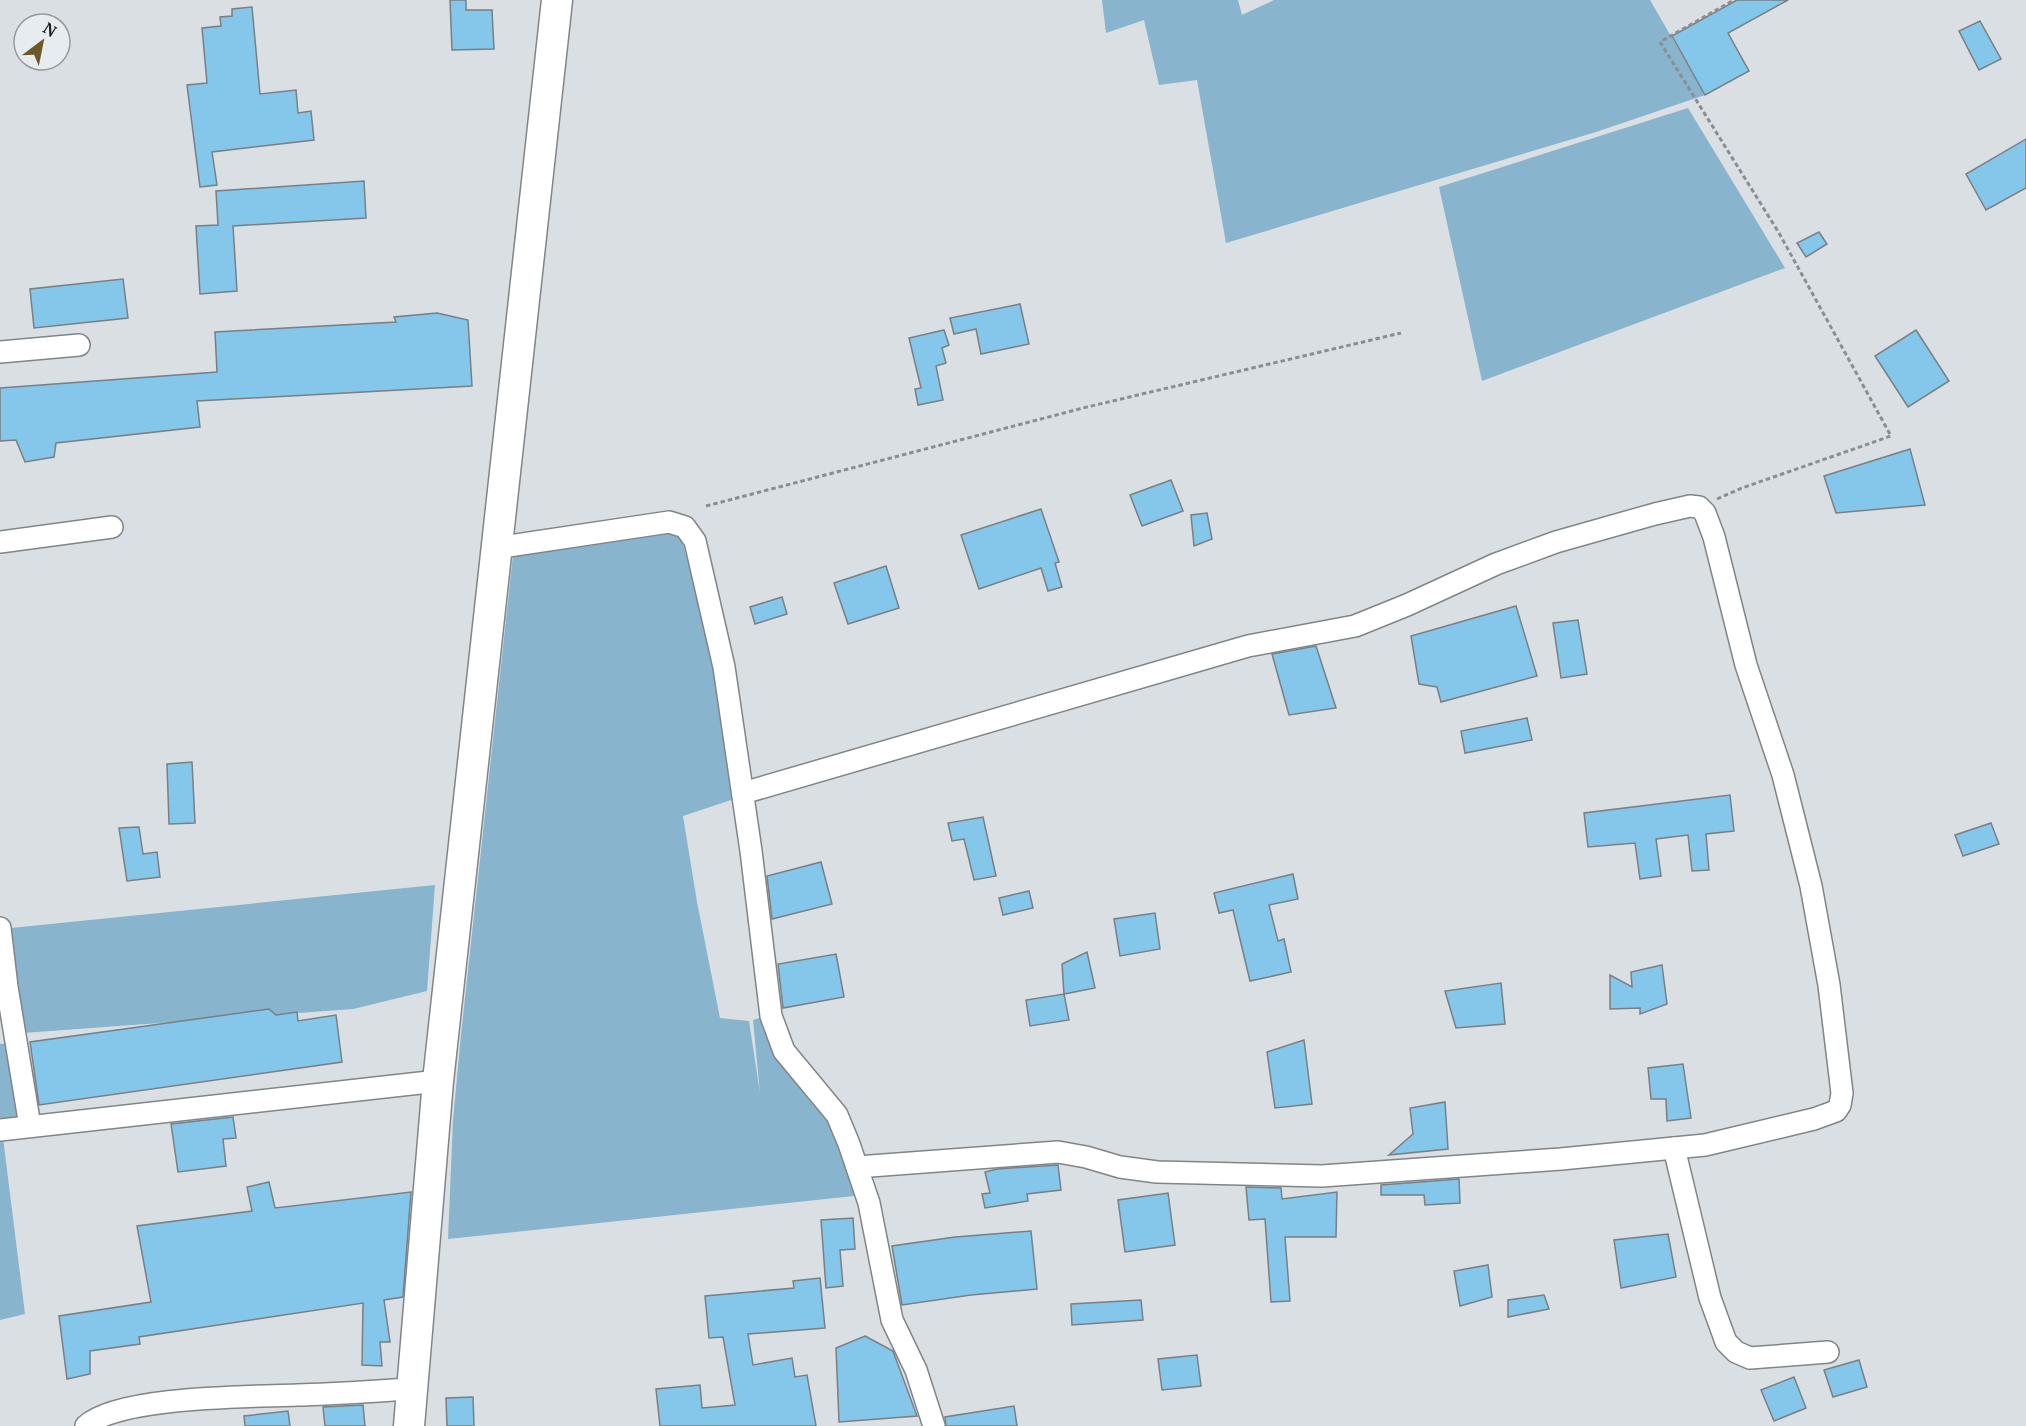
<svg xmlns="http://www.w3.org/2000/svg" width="2026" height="1426" viewBox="0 0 2026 1426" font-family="'PT Serif',serif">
	<rect width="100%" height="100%" fill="#d9dfe3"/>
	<!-- green -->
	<g fill="#88b4cd">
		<path d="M1102,0H1238L1242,15L1274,0H1650L1705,95L1596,132L1226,243L1197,80L1159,85L1144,20L1106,33Z"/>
		<path d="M1688,108L1785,268L1482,381L1439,187Z"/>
		<path d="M671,532L681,536L723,694L737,798L683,816L697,902L720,1018L749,1021L760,1093L753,1020L763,1017L845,1149L854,1196L448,1239L453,1120L461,1035L513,555Z"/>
		<path d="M435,885L427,991L353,1009L23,1033L11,928Z"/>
		<path d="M8,1043L23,1119L0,1122V1044Z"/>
		<path d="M0,1138H3L25,1314L0,1320Z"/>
	</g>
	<!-- building -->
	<g fill="#85c6eb" stroke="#7a7f82" stroke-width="1.5">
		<path d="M450,0H466V10H492L494,49L452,50Z"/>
		<path d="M1737,0H1788L1728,33L1749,71L1705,95L1672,36Z"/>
		<path d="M252,7L260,94L296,90L298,113L311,111L314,140L212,152L217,185L200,187L187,85L207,83L202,28L221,26L220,17L232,16V9Z"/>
		<path d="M1980,21L2001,59L1979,70L1959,31Z"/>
		<path d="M2026,139V188L1986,210L1966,174Z"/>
		<path d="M364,181L366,218L233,226L237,291L200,294L196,226L218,225L216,191Z"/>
		<path d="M1819,232L1827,244L1806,257L1797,243Z"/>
		<path d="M123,279L128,318L34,328L30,289Z"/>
		<path d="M1020,304L1029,344L981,354L976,329L954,334L950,318Z"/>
		<path d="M437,313L468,320L472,386L197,401L200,427L56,443L54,457L25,462L16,440L0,441V388L217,372L215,332L396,322L394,317Z"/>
		<path d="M944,330L949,345L942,348L946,363L936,366L943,400L918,405L915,389L921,388L909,338Z"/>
		<path d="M1916,330L1949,381L1908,407L1875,356Z"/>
		<path d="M1910,449L1925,505L1836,513L1824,476Z"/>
		<path d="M1171,480L1183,511L1142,526L1130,495Z"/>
		<path d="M1041,509L1059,562L1055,563L1062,587L1048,591L1041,568L979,589L961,535Z"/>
		<path d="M1207,513L1212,539L1194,546L1191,515Z"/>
		<path d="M886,566L899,608L848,624L834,583Z"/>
		<path d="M782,597L787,614L755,624L750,607Z"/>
		<path d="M1516,606L1537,676L1441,702L1437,687L1419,684L1411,636Z"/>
		<path d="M1578,620L1587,674L1561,678L1553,623Z"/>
		<path d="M1316,646L1336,708L1289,715L1272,654Z"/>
		<path d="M1527,718L1532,740L1465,753L1461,731Z"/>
		<path d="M192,762L195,823L169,824L167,764Z"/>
		<path d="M1730,795L1734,831L1706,834L1709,870L1692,871L1688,835L1656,839L1661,876L1640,879L1635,843L1588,847L1584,813Z"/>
		<path d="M983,817L996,876L974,880L964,839L952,841L948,823Z"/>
		<path d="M1991,823L1999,844L1963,856L1955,835Z"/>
		<path d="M139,827L143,854L157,852L160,877L127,881L119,828Z"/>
		<path d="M821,862L832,904L772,919L767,876Z"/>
		<path d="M1293,874L1298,899L1269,905L1278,941L1284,939L1291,972L1250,981L1233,910L1219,913L1214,893Z"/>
		<path d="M1029,891L1033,908L1003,915L999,898Z"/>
		<path d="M1155,913L1160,949L1120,956L1114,919Z"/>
		<path d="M1087,952L1095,988L1064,994L1062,964Z"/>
		<path d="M836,954L844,997L783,1008L778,964Z"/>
		<path d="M1662,965L1667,1004L1640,1014V1008L1610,1009V975L1632,987L1631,972Z"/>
		<path d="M1501,983L1505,1024L1456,1028L1445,991Z"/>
		<path d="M1064,994L1069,1020L1030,1026L1026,1000Z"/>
		<path d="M269,1009L276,1015L297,1012L298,1021L336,1015L342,1062L39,1105L30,1042Z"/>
		<path d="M1304,1040L1312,1104L1275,1108L1267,1052Z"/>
		<path d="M1683,1064L1691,1118L1667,1121L1666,1099H1651L1648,1068Z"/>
		<path d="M1445,1102L1448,1149L1389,1155L1413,1134L1410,1108Z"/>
		<path d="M233,1117L236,1138L223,1139L226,1166L178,1172L171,1124Z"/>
		<path d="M1058,1165L1061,1190L1027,1194L1028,1201L985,1208L982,1194L990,1193L985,1172L997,1169Z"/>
		<path d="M1459,1179L1460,1203L1425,1205L1424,1195H1381V1185Z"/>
		<path d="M269,1182L275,1208L411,1192L403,1297L384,1300L390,1342H380L382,1366L362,1365L363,1303L139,1337L140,1344L90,1351V1374L67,1379L59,1316L151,1302L137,1226L252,1211L247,1187Z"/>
		<path d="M1246,1187L1281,1188L1282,1199L1337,1192L1336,1237H1285L1290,1301L1271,1302L1265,1219L1249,1220Z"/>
		<path d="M1168,1193L1175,1245L1125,1252L1118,1200Z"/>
		<path d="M853,1218L855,1249L840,1250L843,1286L826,1288L821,1220Z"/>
		<path d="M1031,1231L1037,1289L971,1295L902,1305L892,1246L955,1237Z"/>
		<path d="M1668,1234L1676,1277L1621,1288L1614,1240Z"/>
		<path d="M1488,1265L1492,1297L1460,1306L1454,1271Z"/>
		<path d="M820,1278L825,1328L748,1334L753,1365L792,1358L795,1377L807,1375L816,1426H660L656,1389L700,1385L702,1408L735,1405L723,1337L709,1338L705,1296L794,1288L793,1281Z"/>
		<path d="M1544,1295L1549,1309L1508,1317V1300Z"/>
		<path d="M1141,1300L1143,1320L1072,1325L1071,1304Z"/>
		<path d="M865,1336L893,1351L917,1416L839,1422L836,1348Z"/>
		<path d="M1197,1355L1201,1386L1162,1390L1158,1359Z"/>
		<path d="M1859,1360L1867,1387L1833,1397L1824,1370Z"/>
		<path d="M1794,1377L1806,1408L1774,1421L1761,1390Z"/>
		<path d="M473,1397L474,1426H447L446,1398Z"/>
		<path d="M363,1405L365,1426H325L323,1407Z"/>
		<path d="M1014,1406L1017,1426H946L945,1417Z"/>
		<path d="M288,1411L290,1426H245L244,1416Z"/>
	</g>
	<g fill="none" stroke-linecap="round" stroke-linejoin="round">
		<!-- street casing -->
		<g stroke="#808588" stroke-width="24">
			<g id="street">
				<path d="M0,352L79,345"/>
				<path d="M0,542L112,527"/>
				<path d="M496,548L669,522L685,527L695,541L724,667L751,851L771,1016L784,1051L837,1115L849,1144L869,1203L892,1320L916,1370L934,1426"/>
				<path d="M743,793L1248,646L1355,626L1407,605L1496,564L1556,542L1655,514L1690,506L1699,507L1705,513L1714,537L1746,665L1783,775L1811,886L1829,985L1842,1093L1840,1105L1836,1111L1814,1119L1705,1145L1561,1159L1322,1176L1157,1172L1120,1167L1086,1157L1058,1152L857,1167"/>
				<path d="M0,928L7,987L30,1126"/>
				<path d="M0,1130L438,1081"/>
				<path d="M1674,1148L1710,1298L1726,1342L1736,1352L1750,1358L1828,1352"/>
				<path d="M86,1426C118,1396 251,1397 297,1395C336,1394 374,1391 412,1389"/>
			</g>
		</g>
		<!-- secondary casing -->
		<g stroke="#808588" stroke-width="33">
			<path id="secondary" d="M409,1426L438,1081L557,0"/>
		</g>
		<!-- path -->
		<g stroke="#8a8e91" stroke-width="3" stroke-dasharray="4.5 3" stroke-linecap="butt">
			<path d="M1717,499L1742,488L1891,436L1779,233L1660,42L1734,0"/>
			<path d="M706,506L1087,407L1401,333"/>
		</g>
		<!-- street -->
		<use href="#street" stroke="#fff" stroke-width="21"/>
		<!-- secondary -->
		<use href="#secondary" stroke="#fff" stroke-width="30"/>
	</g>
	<!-- north arrow -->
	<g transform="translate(42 42) rotate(32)"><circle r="28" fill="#e6ecf0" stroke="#969b9e" stroke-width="1.5"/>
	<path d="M0-4.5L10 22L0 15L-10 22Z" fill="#6f5828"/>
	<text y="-9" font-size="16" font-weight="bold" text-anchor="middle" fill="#1f2123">N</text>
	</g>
</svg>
